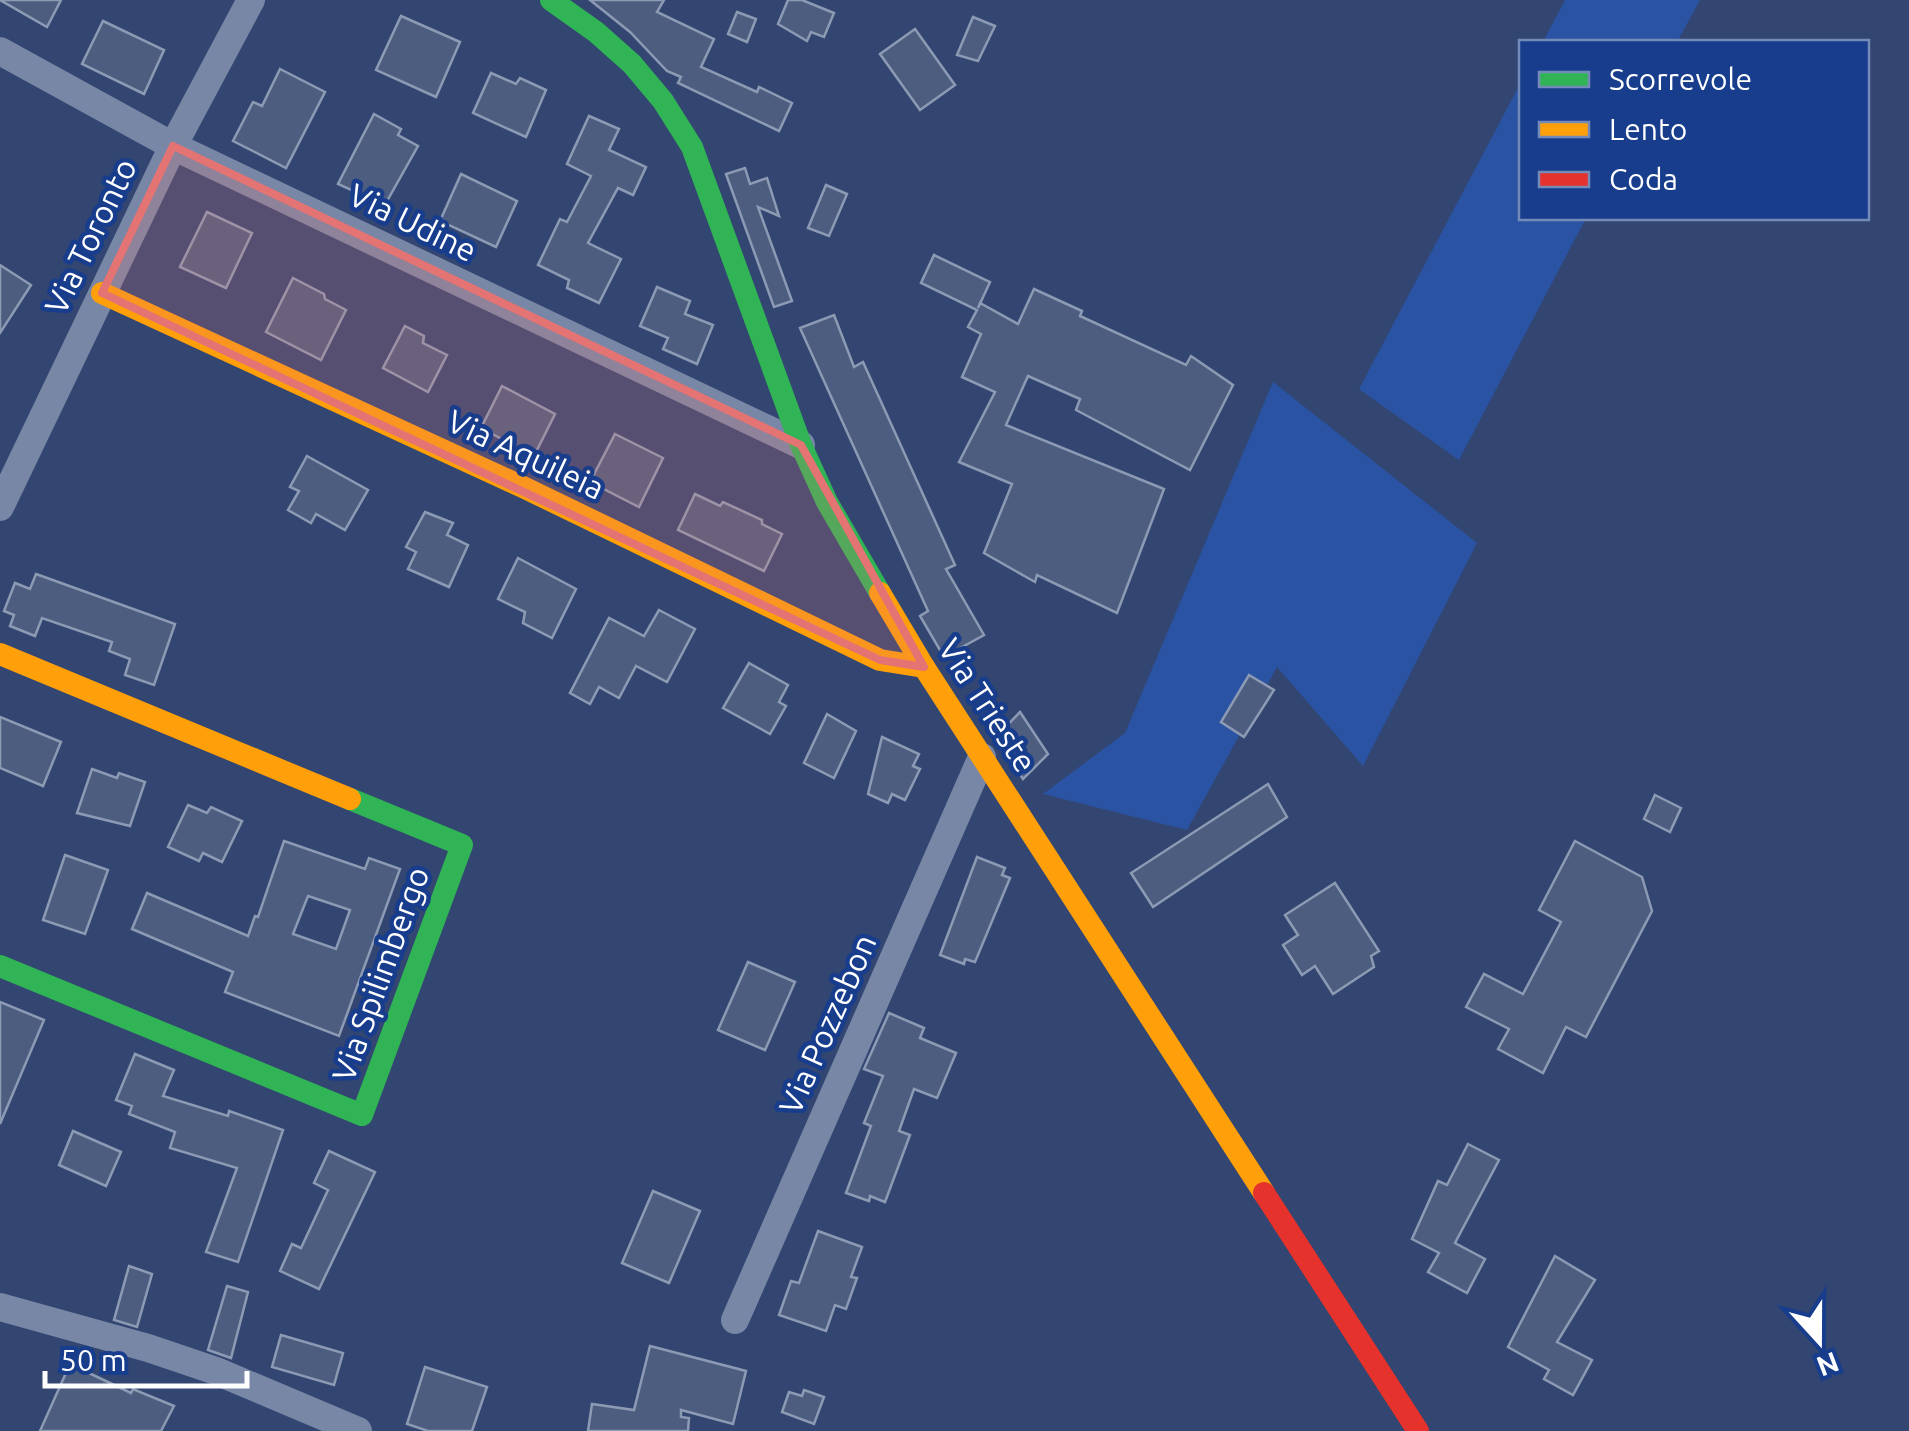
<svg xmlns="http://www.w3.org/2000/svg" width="1909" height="1431" viewBox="0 0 1909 1431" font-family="Ubuntu,sans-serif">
	<rect width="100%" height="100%" fill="#324671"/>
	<!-- green -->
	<g fill="#2a53a3">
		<path d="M1565,0H1700L1677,42H1543Z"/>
		<path d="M1521,82L1522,218H1586L1459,460L1359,389Z"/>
		<path d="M1273,382L1477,543L1363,766L1277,667L1187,830L1043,794L1125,733Z"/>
	</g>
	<!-- building -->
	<g fill="#4c5d80" stroke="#8d9ab4" stroke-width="2.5" fill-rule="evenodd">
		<path d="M0,0H61L47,27Z"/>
		<path d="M590,0H664L657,12L714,39L701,67L757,92L759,87L792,103L779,131L678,83L681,77L667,71L630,32Z"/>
		<path d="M788,0H802L834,13L824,37L811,32L807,41L778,24Z"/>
		<path d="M737,12L756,19L747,42L728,34Z"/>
		<path d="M401,16L460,42L436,97L376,70Z"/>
		<path d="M973,17L995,26L978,61L957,55Z"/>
		<path d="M103,21L164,50L144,94L82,64Z"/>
		<path d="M915,29L955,85L920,110L880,54Z"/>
		<path d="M280,69L325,92L286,168L233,141L253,102L262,106Z"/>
		<path d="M491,73L516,84L520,78L546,90L526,137L473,113Z"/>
		<path d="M374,114L401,129L398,135L418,146L387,201L371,193L369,198L338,184Z"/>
		<path d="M589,116L619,129L609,150L646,167L633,195L618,188L588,243L621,259L599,303L567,288L569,280L538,265L560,219L567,222L591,176L567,164Z"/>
		<path d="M745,168L750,184L767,178L779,216L758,207L792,301L774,307L726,174Z"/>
		<path d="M461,174L517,201L496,247L440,221Z"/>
		<path d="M826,185L847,194L829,236L808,228Z"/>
		<path d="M207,212L252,233L226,288L180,267Z"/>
		<path d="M934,255L990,282L978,308L980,303L1018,324L1034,289L1082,311L1080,316L1186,365L1191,356L1233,385L1190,470L1076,410L1080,399L1028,376L1006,425L1164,489L1117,613L1037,575L1035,582L984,553L1012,484L959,462L995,392L962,377L981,334L968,327L977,310L921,283Z"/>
		<path d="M0,265L31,285L0,333Z"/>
		<path d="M293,278L324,294L325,299L346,310L321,360L266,332Z"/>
		<path d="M657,287L690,301L685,314L713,325L697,364L663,349L668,338L640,326Z"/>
		<path d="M834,315L854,367L863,362L955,565L946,569L984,635L944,657L920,616L928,611L800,328Z"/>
		<path d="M405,326L424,336L423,343L447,355L428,392L383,368Z"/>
		<path d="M502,386L555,414L534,456L481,428Z"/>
		<path d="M615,434L663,458L639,507L590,482Z"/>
		<path d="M307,456L368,490L345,530L316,514L311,523L288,510L299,491L290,487Z"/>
		<path d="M695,494L720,506L723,502L762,520V524L782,534L764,571L678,530Z"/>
		<path d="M425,512L453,523L447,535L468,545L449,587L408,569L416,552L406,547Z"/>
		<path d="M518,558L576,589L552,638L523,623L525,612L498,599Z"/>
		<path d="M36,574L175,624L154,685L125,675L130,659L109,651L112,642L42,618L35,636L10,626L14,615L4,611L15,583L30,589Z"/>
		<path d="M659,610L695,629L667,682L636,666L619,698L599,687L590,704L570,693L609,618L644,636Z"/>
		<path d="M749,663L788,685L779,702L786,706L770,734L723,708Z"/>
		<path d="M1249,675L1274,690L1244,737L1221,722Z"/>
		<path d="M1020,712L1048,754L1023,779L996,737Z"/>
		<path d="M827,714L856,731L834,778L804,763Z"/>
		<path d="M0,717L61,742L43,786L0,768Z"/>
		<path d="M882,737L919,754L913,766L920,769L905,800L892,794L888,803L868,794Z"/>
		<path d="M92,769L117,778L119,773L145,782L130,826L77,813Z"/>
		<path d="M1268,784L1287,817L1153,907L1131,873Z"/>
		<path d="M1655,795L1681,808L1670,832L1644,819Z"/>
		<path d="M188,805L207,813L211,807L242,821L222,862L203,853L199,861L168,847Z"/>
		<path d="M284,841L365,869L369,858L400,869L339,1036L225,992L233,972L132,929L147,893L248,936L255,916L258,917ZM308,896L350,910L336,949L293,934Z"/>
		<path d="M1575,841L1642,877L1652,911L1586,1037L1566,1027L1543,1073L1498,1049L1509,1029L1466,1007L1484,974L1523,994L1561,922L1539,910Z"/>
		<path d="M65,855L108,870L85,934L43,920Z"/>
		<path d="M977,857L1005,868L1002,875L1010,878L975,962L965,959L964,964L940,955Z"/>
		<path d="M1335,883L1379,951L1371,956L1374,967L1333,994L1315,966L1302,975L1283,945L1298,935L1285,915Z"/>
		<path d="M748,962L795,982L765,1050L718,1030Z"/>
		<path d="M0,1002L44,1020L0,1124Z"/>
		<path d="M889,1013L924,1028L920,1038L956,1053L937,1098L914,1089L899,1131L910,1135L885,1202L870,1196L869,1201L846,1193L871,1126L864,1123L883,1076L864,1069Z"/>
		<path d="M135,1054L174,1070L163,1096L228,1116L229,1111L283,1130L238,1262L206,1252L237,1168L170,1148L175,1132L129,1114L132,1106L116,1100Z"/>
		<path d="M73,1131L121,1152L106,1186L59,1165Z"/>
		<path d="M1468,1144L1499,1160L1455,1243L1485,1259L1467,1293L1428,1272L1439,1253L1412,1239L1438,1181L1447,1185Z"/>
		<path d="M329,1151L375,1172L319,1289L280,1271L292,1244L301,1248L328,1190L314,1183Z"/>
		<path d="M653,1191L700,1211L669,1283L622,1263Z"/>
		<path d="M818,1231L862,1247L851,1277L857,1278L846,1309L835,1305L826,1331L779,1315L791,1281L799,1283Z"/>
		<path d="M1555,1256L1595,1280L1557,1342L1592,1360L1573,1395L1544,1379L1549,1370L1508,1347Z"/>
		<path d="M129,1266L152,1274L137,1327L114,1320Z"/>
		<path d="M227,1286L248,1292L231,1358L208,1350Z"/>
		<path d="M281,1335L343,1353L334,1385L272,1367Z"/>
		<path d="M650,1346L746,1371L733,1424L681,1410V1417L689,1418L688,1431H588L592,1404L634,1410Z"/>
		<path d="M70,1364L131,1393L133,1389L174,1406L161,1431H40Z"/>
		<path d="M425,1367L487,1387L472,1431H428L407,1424Z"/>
		<path d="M804,1390L824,1397L814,1424L782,1412L789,1392L802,1396Z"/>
	</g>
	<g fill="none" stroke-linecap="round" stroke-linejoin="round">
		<!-- street -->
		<g stroke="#7987a6" stroke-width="28">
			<path d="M0,51L173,146L801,445"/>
			<path d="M0,507L173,146L251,0"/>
			<path d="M0,1307L148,1348L216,1371L358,1431"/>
			<path d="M735,1320L982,757"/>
		</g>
		<!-- fast -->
		<g stroke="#30b455" stroke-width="22">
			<path d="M551,0L596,32L632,64L663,101L692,147L801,445L827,502L880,593"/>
			<path d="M0,966L362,1115L462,845L350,799"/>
		</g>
		<!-- slow -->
		<g stroke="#ff9f0a" stroke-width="22">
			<path d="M102,293L525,488L880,660L924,667"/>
			<path d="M880,593L924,667L1264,1193"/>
			<path d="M0,654L350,799"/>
		</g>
		<!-- jam -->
		<path stroke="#e5322d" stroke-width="22" d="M1264,1193L1418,1431"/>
	</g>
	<!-- marked area -->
	<path fill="#e47373" fill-opacity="0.2" stroke="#e47373" stroke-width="8" stroke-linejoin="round" d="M173,146L801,445L924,667L880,660L102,293Z"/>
	<g text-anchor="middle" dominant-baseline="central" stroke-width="9" stroke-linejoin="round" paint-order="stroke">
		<!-- street labels -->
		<g font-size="32" fill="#fff" stroke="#173d8c">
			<text transform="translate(413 222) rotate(26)">Via Udine</text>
			<text transform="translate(90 236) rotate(-64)">Via Toronto</text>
			<text transform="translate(526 454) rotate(25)">Via Aquileia</text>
			<text transform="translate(988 705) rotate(57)">Via Trieste</text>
			<text transform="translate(380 974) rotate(-70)">Via Spilimbergo</text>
			<text transform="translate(827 1024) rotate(-66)">Via Pozzebon</text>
		</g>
	</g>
	<!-- legend -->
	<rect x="1519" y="40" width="350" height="180" fill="#173d8c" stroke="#748bba" stroke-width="2.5"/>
	<rect x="1539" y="72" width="50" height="15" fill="#30b455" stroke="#748bba" stroke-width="2.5"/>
	<text x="1609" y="90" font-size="30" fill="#ffffff">Scorrevole</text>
	<rect x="1539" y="122" width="50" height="15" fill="#ff9f0a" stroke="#748bba" stroke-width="2.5"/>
	<text x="1609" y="140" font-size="30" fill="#ffffff">Lento</text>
	<rect x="1539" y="172" width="50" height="15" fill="#e5322d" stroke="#748bba" stroke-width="2.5"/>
	<text x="1609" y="190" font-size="30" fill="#ffffff">Coda</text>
	<!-- north arrow -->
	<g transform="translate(1819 1341) rotate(159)" stroke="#173d8c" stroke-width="8" paint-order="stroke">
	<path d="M0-8L18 38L0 25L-18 38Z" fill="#ffffff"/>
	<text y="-15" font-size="28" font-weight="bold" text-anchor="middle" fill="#ffffff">N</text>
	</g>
	<!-- scale -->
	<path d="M45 1371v15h202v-15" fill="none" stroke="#ffffff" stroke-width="5"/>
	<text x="60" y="1371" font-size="30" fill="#ffffff" stroke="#173d8c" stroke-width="8" paint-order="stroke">50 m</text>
</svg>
